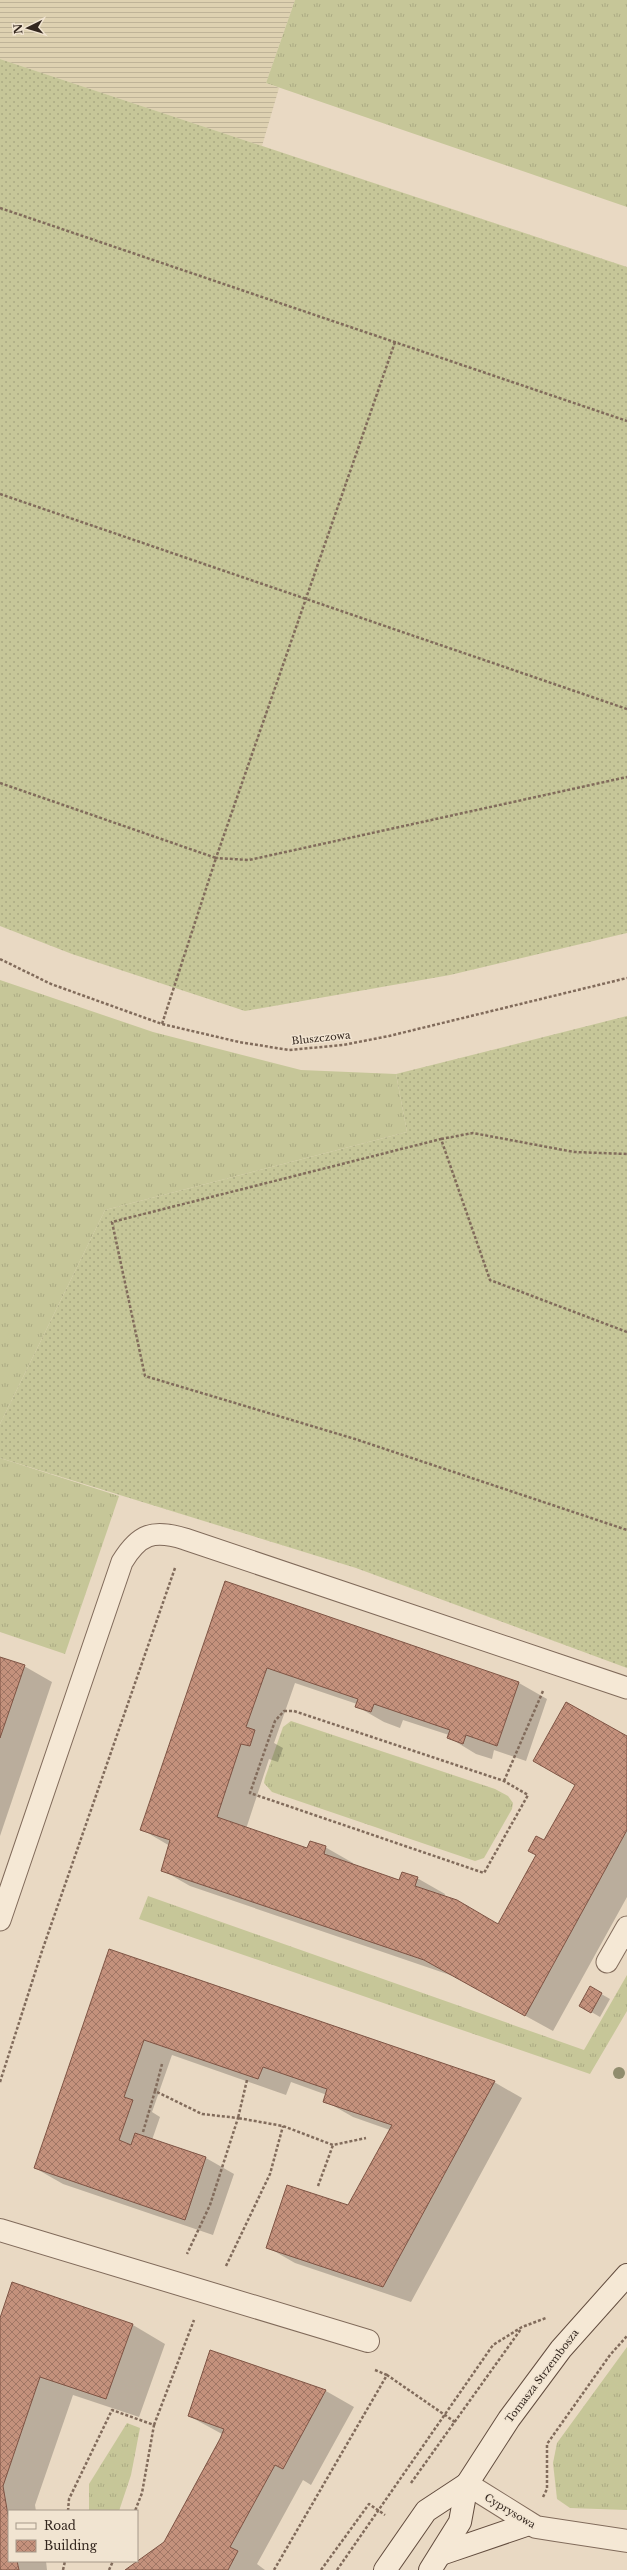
<svg xmlns="http://www.w3.org/2000/svg" width="627" height="2570" viewBox="0 0 627 2570" font-family="'Libre Baskerville',serif">
	<defs>
		<pattern id="farmland-rules" width="6" height="5" patternUnits="userSpaceOnUse"><rect width="6" height="5" fill="#ded1b1"/><path d="M0 2.5h6" fill="none" stroke="#bfb398"/></pattern>
		<pattern id="grass-tufts" width="24" height="20" patternUnits="userSpaceOnUse"><rect width="24" height="20" fill="#c6c698"/><path d="M3 7l-1-3M5 7V3M7 7l1-3M15 17l-1-3M17 17v-4M19 17l1-3" fill="none" stroke="#abaa83"/></pattern>
		<pattern id="garden-dots" width="8" height="8" patternUnits="userSpaceOnUse"><rect width="8" height="8" fill="#c6c698"/><path d="M2 2h.1M6 6h.1" fill="none" stroke="#abaa83" stroke-width="1.8" stroke-linecap="round"/></pattern>
		<pattern id="building-cross-hatch" width="8" height="8" patternUnits="userSpaceOnUse"><rect width="8" height="8" fill="#c4917c"/><path d="M0 0l8 8M0 8l8-8" fill="none" stroke="#a07665"/></pattern>
	</defs>
	<rect width="100%" height="100%" fill="#e9d9c3"/>
	<!-- farmland -->
	<path fill="url(#farmland-rules)" d="M0,0H295L266,83L279,88L262,146L0,59Z"/>
	<!-- grass -->
	<g fill="url(#grass-tufts)">
		<path d="M295,0H627V207L266,83Z"/>
		<path d="M0,980L153,1032L301,1070L396,1074L407,1132L105,1210L0,1424Z"/>
		<path d="M0,1458L119,1496L65,1654L0,1632Z"/>
		<path d="M291,1721L495,1789L508,1796L513,1803L512,1809L484,1858L475,1861L272,1792L264,1783L265,1778L283,1727Z"/>
		<path d="M148,1896L584,2050L627,1975V2011L590,2074L139,1919Z"/>
		<path d="M627,2347V2510L570,2508L557,2499L553,2463L557,2443Z"/>
		<path d="M127,2423L140,2428L131,2475L119,2511H89V2484Z"/>
	</g>
	<!-- garden -->
	<g fill="url(#garden-dots)">
		<path d="M0,59L627,267V933L450,975L245,1011L72,954L0,926Z"/>
		<path d="M627,1016V1668L356,1568L0,1458V1424L105,1210L407,1132L396,1074Z"/>
	</g>
	<!-- shadow -->
	<g fill="#0003">
		<path d="M226,1583L519,1683L547,1699L526,1761L494,1750L492,1759L476,1754L448,1737L449,1735L403,1720L400,1728L384,1722L356,1706L357,1704L295,1683L274,1743L283,1748L278,1762L269,1759L246,1829L308,1850L325,1847L353,1863V1865L399,1881L417,1878L445,1894L444,1897L499,1925L545,1842L627,1737V1897L553,2031L453,1976L190,1886L162,1870L170,1846L141,1829Z"/>
		<path d="M0,1658L24,1666L52,1682L0,1836Z"/>
		<path d="M109,1951L494,2082L522,2098L411,2302L295,2263L267,2247L348,2207L390,2130L353,2117L325,2101L327,2095L291,2082L286,2095L172,2055L152,2112L160,2117L152,2140L206,2158L234,2174L213,2235L63,2184L35,2168Z"/>
		<path d="M591,1988L610,1999L600,2017L581,2006Z"/>
		<path d="M13,2283L133,2325L165,2344L139,2417L73,2395L35,2505L36,2511H9V2561H46L47,2570H0V2321Z"/>
		<path d="M211,2352L326,2391L354,2407L311,2485L303,2480L257,2564L265,2570H126L164,2543L222,2434L189,2416Z"/>
	</g>
	<!-- building -->
	<g fill="url(#building-cross-hatch)" stroke="#7e5444">
		<path d="M225,1581L519,1682L497,1746L466,1735L463,1744L447,1738L450,1730L374,1704L371,1712L355,1707L358,1699L267,1668L246,1727L255,1730L250,1746L241,1744L217,1817L307,1848L310,1841L326,1846L324,1854L399,1880L402,1872L418,1877L415,1886L457,1900L498,1924L536,1855L528,1851L536,1836L544,1840L575,1785L533,1761L566,1702L627,1736V1830L525,2016L424,1960L161,1871L170,1840L140,1830Z"/>
		<path d="M0,1657L25,1665L0,1738Z"/>
		<path d="M109,1949L495,2081L383,2287L266,2248L287,2185L348,2205L392,2125L323,2102L327,2089L263,2067L258,2079L144,2040L124,2097L133,2100L119,2140L131,2145L135,2133L206,2157L185,2220L34,2168Z"/>
		<path d="M590,1986L602,1993L591,2013L579,2006Z"/>
		<path d="M12,2282L133,2324L106,2399L40,2377L3,2486L9,2521V2561H17L19,2570H0V2318Z"/>
		<path d="M210,2350L326,2390L283,2469L275,2465L230,2547L238,2551L228,2570H125L164,2542L220,2439L224,2429L188,2416Z"/>
	</g>
	<g fill="none" stroke-linecap="round" stroke-linejoin="round">
		<!-- lane casing -->
		<g stroke="#816b5b" stroke-width="23">
			<g id="lane">
				<path d="M0,1920L122,1562C139,1534 153,1529 185,1539L627,1688"/>
				<path d="M607,1962L627,1927"/>
			</g>
		</g>
		<!-- street casing -->
		<g stroke="#816b5b" stroke-width="24">
			<g id="street">
				<path d="M0,2230L368,2341"/>
				<path d="M467,2484L536,2527L627,2541"/>
			</g>
		</g>
		<!-- secondary casing -->
		<g stroke="#634d3f" stroke-width="24">
			<g id="secondary">
				<path d="M441,2554L529,2524"/>
				<path d="M385,2570L426,2511L467,2484"/>
				<path d="M430,2570L460,2522L467,2484L509,2419L561,2349L627,2275"/>
			</g>
		</g>
		<!-- path -->
		<g stroke="#816b5b" stroke-width="2.5" stroke-dasharray="3 2" stroke-linecap="butt">
			<path d="M0,208L627,421"/>
			<path d="M395,342L216,858L249,860L627,777"/>
			<path d="M0,494L627,709"/>
			<path d="M0,783L216,858L162,1024"/>
			<path d="M0,959L51,984L162,1024L239,1042L289,1050L343,1045L389,1036L627,978"/>
			<path d="M441,1139L473,1133L574,1152L627,1154"/>
			<path d="M627,1332L490,1280L441,1139L112,1222L145,1376L355,1439L627,1530"/>
			<path d="M284,1711H294L504,1781L528,1795L484,1873L250,1793L275,1721Z"/>
			<path d="M504,1781L543,1691"/>
			<path d="M247,2080L238,2118L283,2126L333,2145L366,2138"/>
			<path d="M0,2082L42,1951L175,1568"/>
			<path d="M155,2091L162,2064"/>
			<path d="M143,2132L155,2091L202,2114L238,2118L210,2205L187,2254"/>
			<path d="M318,2186L333,2145"/>
			<path d="M226,2266L270,2174L283,2126"/>
			<path d="M375,2370L387,2375"/>
			<path d="M154,2425L194,2320"/>
			<path d="M411,2483L521,2329"/>
			<path d="M543,2497L547,2489V2444L610,2355L627,2336"/>
			<path d="M68,2511L69,2499L112,2410L154,2425L142,2493L135,2511"/>
			<path d="M63,2570L65,2561"/>
			<path d="M109,2570L113,2561"/>
			<path d="M274,2570L387,2375L455,2422"/>
			<path d="M321,2570L369,2504L385,2515"/>
			<path d="M337,2570L493,2345L522,2327L546,2318"/>
		</g>
		<!-- lane -->
		<use href="#lane" stroke="#f5e8d5" stroke-width="21"/>
		<!-- street -->
		<use href="#street" stroke="#f5e8d5" stroke-width="22"/>
		<!-- secondary -->
		<use href="#secondary" stroke="#f5e8d5" stroke-width="22"/>
	</g>
	<!-- trees -->
	<circle fill="#908c6d" cx="619" cy="2073" r="6"/>
	<g text-anchor="middle" dominant-baseline="central" stroke-width="3" stroke-linejoin="round" paint-order="stroke">
		<!-- street labels -->
		<g font-size="10" fill="#33261e" stroke="#f1e4d1">
			<text transform="translate(321 1038) rotate(-6)">Bluszczowa</text>
			<text transform="translate(542 2376) rotate(-53)">Tomasza Strzembosza</text>
			<text transform="translate(510 2511) rotate(31)">Cyprysowa</text>
		</g>
	</g>
	<!-- legend -->
	<rect x="8" y="2510" width="130" height="52" fill="#f1e4d1" stroke="#a59889"/>
	<rect x="16" y="2523" width="20" height="6" fill="#f5e8d5" stroke="#a59889"/>
	<text x="44" y="2530" font-size="12" fill="#33261e">Road</text>
	<rect x="16" y="2540" width="20" height="12" fill="url(#building-cross-hatch)" stroke="#a59889"/>
	<text x="44" y="2550" font-size="12" fill="#33261e">Building</text>
	<!-- north arrow -->
	<g transform="translate(28 28) rotate(265)" stroke="#f1e4d1" stroke-width="3" paint-order="stroke">
	<path d="M0-3L7 15L0 10L-7 15Z" fill="#33261e"/>
	<text y="-6" font-size="11" font-weight="bold" text-anchor="middle" fill="#33261e">N</text>
	</g>
</svg>
